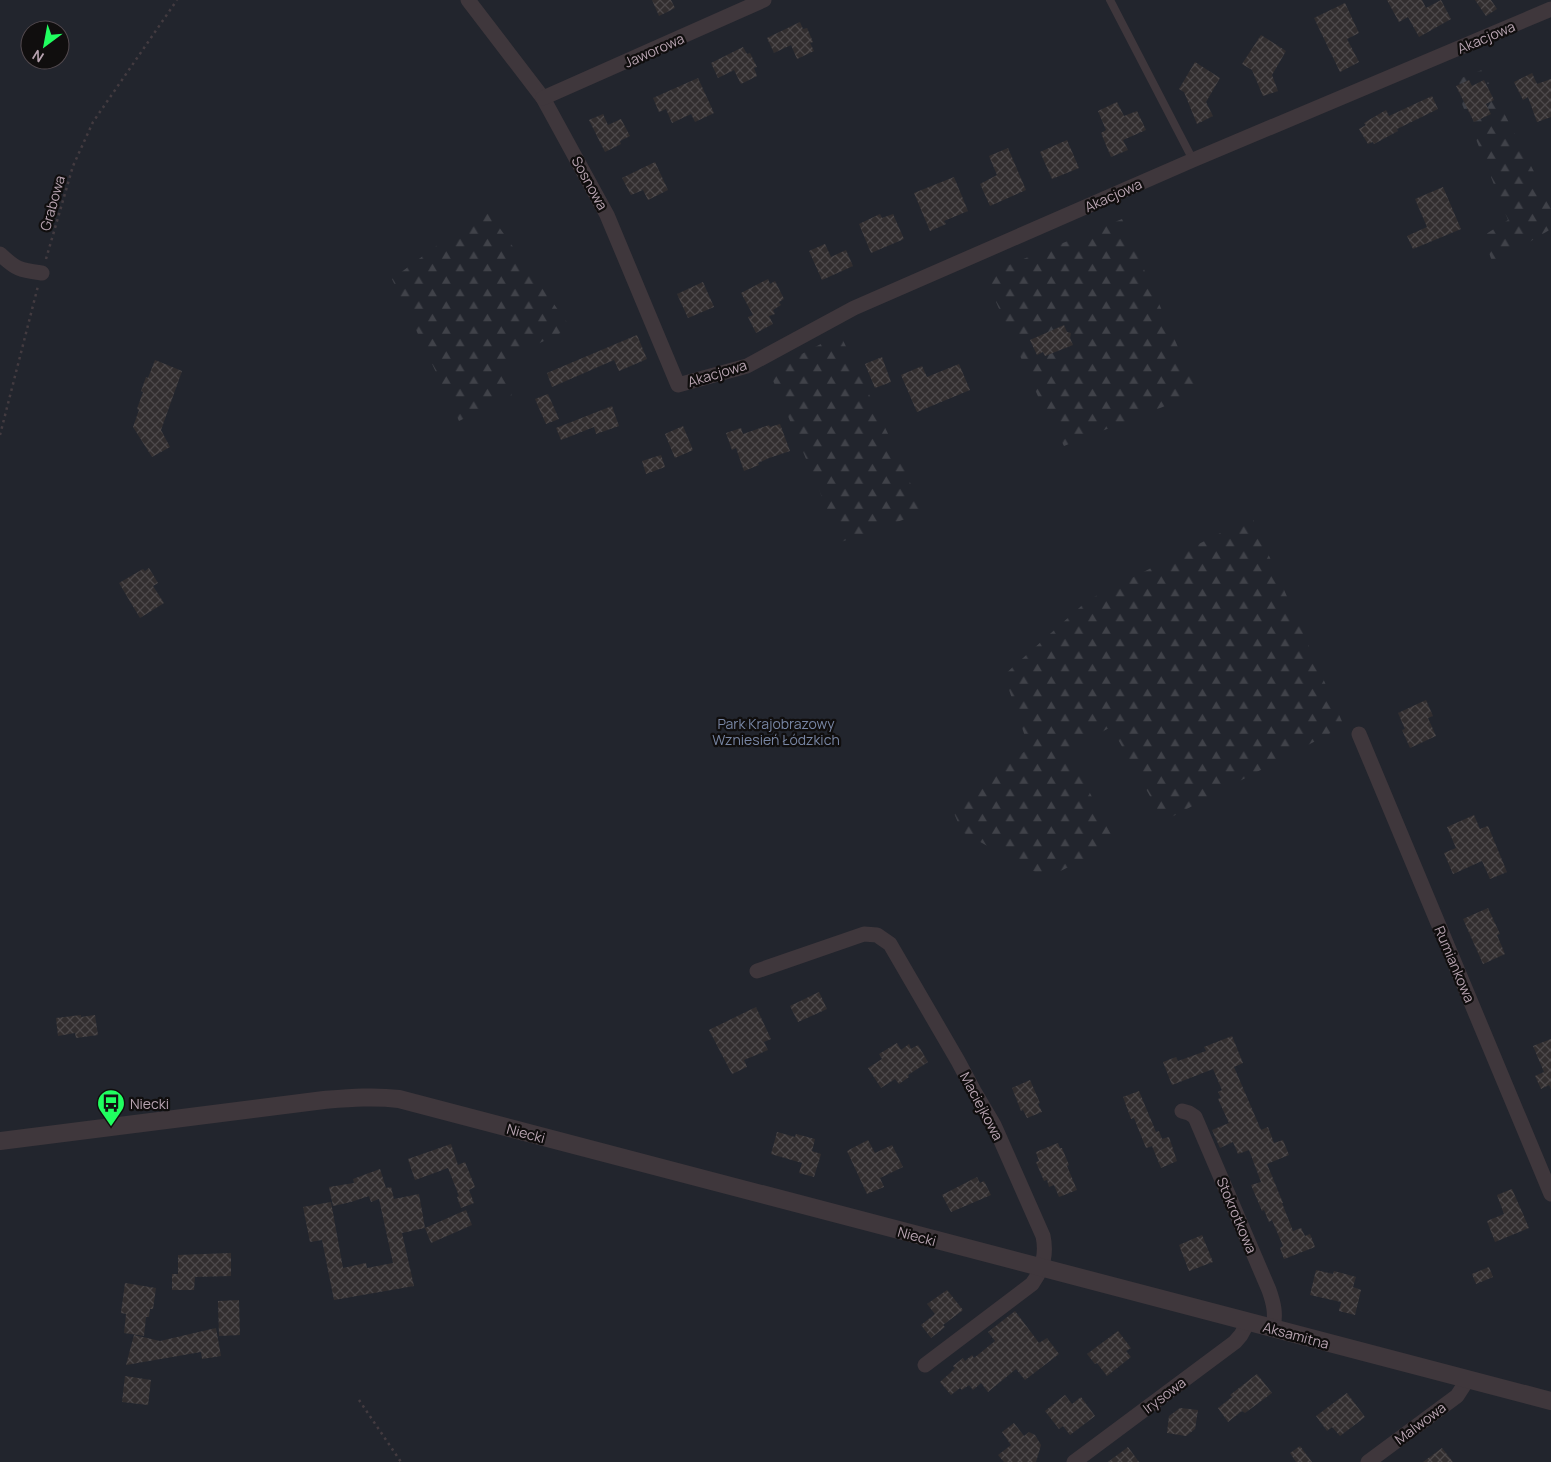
<svg xmlns="http://www.w3.org/2000/svg" width="1551" height="1462" viewBox="0 0 1551 1462" font-family="Manrope,sans-serif">
	<defs>
		<pattern id="forest-firs" width="22" height="20" patternUnits="userSpaceOnUse" patternTransform="scale(1.25)"><rect width="22" height="20" fill="#22252d"/><path d="M5 1l3.5 6h-7zM16 11l3.5 6h-7z" fill="#404249"/></pattern>
		<pattern id="building-cross-hatch" width="8" height="8" patternUnits="userSpaceOnUse" patternTransform="scale(1.25)"><rect width="8" height="8" fill="#322e2f"/><path d="M0 0l8 8M0 8l8-8" fill="none" stroke="#4d494b"/></pattern>
	</defs>
	<rect width="100%" height="100%" fill="#151313"/>
	<!-- green -->
	<path fill="#22252d" fill-rule="evenodd" d="M0,0H1551V1462H0ZM30,30H60V60H30Z"/>
	<!-- forest -->
	<g fill="url(#forest-firs)">
		<path d="M1482,70L1551,205V229L1493,264L1483,236L1508,220L1453,81Z"/>
		<path d="M486,209L571,328L496,364L512,395L459,421L392,279Z"/>
		<path d="M1122,219L1198,393L1064,446L1041,403L984,275Z"/>
		<path d="M840,334L904,467L922,513L841,542L769,371Z"/>
		<path d="M1252,517L1344,726L1164,821L1111,727L1068,750L1116,844L1046,878L962,832L951,806L1029,748L1004,675L1088,600Z"/>
	</g>
	<!-- building -->
	<g fill="url(#building-cross-hatch)">
		<path d="M652,0H671L675,8L659,16Z"/>
		<path d="M1387,0H1422L1426,8L1441,0L1451,19L1419,37L1408,17L1399,22Z"/>
		<path d="M1475,0H1491L1497,9L1486,16Z"/>
		<path d="M1345,3L1359,33L1347,39L1359,62L1340,72L1314,18Z"/>
		<path d="M800,22L803,29L807,28L813,42L810,43L814,51L797,59L791,45L774,53L767,38Z"/>
		<path d="M1261,35L1286,51L1272,75L1278,91L1263,96L1252,70L1242,64Z"/>
		<path d="M743,47L747,54L750,53L757,67L754,68L757,76L741,84L734,70L718,78L711,63Z"/>
		<path d="M1195,62L1220,78L1206,102L1213,116L1197,124L1184,92L1179,89Z"/>
		<path d="M1532,73L1537,84L1551,79V117L1537,122L1528,97L1523,100L1514,82Z"/>
		<path d="M698,78L714,113L695,122L691,114L672,123L666,109L659,112L653,98Z"/>
		<path d="M1469,80L1472,86L1484,80L1494,100L1486,104L1491,114L1474,122L1456,86Z"/>
		<path d="M1432,96L1438,109L1397,129L1398,131L1374,144L1373,142L1368,144L1359,129L1366,125L1364,123L1386,110L1389,116Z"/>
		<path d="M1117,102L1124,116L1137,111L1146,130L1123,140L1128,150L1111,157L1101,133L1106,130L1098,111Z"/>
		<path d="M603,114L608,125L621,119L630,136L620,141L621,144L605,152L589,120Z"/>
		<path d="M1067,140L1079,168L1052,179L1040,152Z"/>
		<path d="M1008,148L1026,190L990,206L980,184L997,175L989,156Z"/>
		<path d="M655,162L668,190L648,200L643,190L631,195L622,178Z"/>
		<path d="M954,177L968,211L944,221L946,224L930,231L914,193Z"/>
		<path d="M1443,187L1461,229L1413,249L1407,236L1427,227L1415,199Z"/>
		<path d="M880,214L882,218L893,214L904,239L871,253L859,224Z"/>
		<path d="M825,244L831,257L846,250L853,266L822,280L809,251Z"/>
		<path d="M768,279L770,284L775,281L784,299L779,302L781,305L773,310L775,314L769,316L773,324L756,333L748,317L753,315L741,293Z"/>
		<path d="M703,282L714,307L688,318L677,294Z"/>
		<path d="M1064,325L1067,332L1071,333L1070,338L1073,345L1045,356L1043,352L1037,355L1030,340Z"/>
		<path d="M637,335L647,359L619,371L614,360L552,387L547,373Z"/>
		<path d="M882,357L891,382L875,388L865,364Z"/>
		<path d="M155,360L182,371L161,430L170,447L152,457L133,427L139,410L137,409L143,392L141,391L146,377L148,378Z"/>
		<path d="M959,364L970,390L917,412L901,375L922,366L927,377Z"/>
		<path d="M548,394L559,419L546,424L535,399Z"/>
		<path d="M612,406L619,426L596,434L594,427L561,440L556,428Z"/>
		<path d="M780,424L790,451L769,458L758,463L759,465L744,471L736,448L732,450L726,433L741,428L743,434L769,425L770,427Z"/>
		<path d="M683,426L693,450L675,458L665,434Z"/>
		<path d="M661,455L665,467L646,474L642,461Z"/>
		<path d="M149,568L158,583L153,586L164,603L140,618L119,583L143,569L145,571Z"/>
		<path d="M1426,700L1433,716L1428,718L1436,736L1410,748L1402,730L1405,729L1398,713Z"/>
		<path d="M1474,815L1480,829L1488,826L1507,872L1490,879L1482,861L1453,874L1444,853L1456,848L1447,827Z"/>
		<path d="M1488,908L1500,934L1497,935L1505,954L1483,964L1463,919Z"/>
		<path d="M819,992L827,1009L798,1022L790,1006Z"/>
		<path d="M756,1007L771,1039L764,1042L768,1050L744,1060L747,1067L732,1074L709,1030Z"/>
		<path d="M81,1015V1017L95,1015L98,1035L76,1038L75,1033L58,1036L56,1018Z"/>
		<path d="M1232,1036L1243,1063L1234,1067L1261,1130L1268,1127L1274,1143L1283,1140L1289,1155L1267,1164L1283,1203H1282L1293,1231L1301,1228L1305,1236L1310,1234L1315,1247L1284,1259L1280,1248L1283,1246L1272,1220L1269,1222L1264,1210L1262,1211L1251,1185L1261,1182L1249,1150L1238,1154L1233,1142L1220,1148L1212,1130L1229,1123L1218,1099L1221,1098L1218,1092L1222,1090L1213,1069L1172,1085L1163,1062L1176,1057L1178,1061L1206,1051L1204,1047Z"/>
		<path d="M1551,1039V1089L1549,1085L1541,1089L1535,1076L1544,1072L1533,1046Z"/>
		<path d="M897,1043L901,1050L909,1044L911,1049L918,1045L928,1062L908,1075L909,1077L899,1084L895,1079L881,1088L868,1068L882,1059L879,1054Z"/>
		<path d="M1030,1080L1040,1103L1038,1104L1042,1112L1027,1118L1023,1110L1021,1111L1012,1088Z"/>
		<path d="M1139,1091L1156,1132L1159,1131L1162,1139L1169,1137L1177,1161L1161,1168L1152,1146L1146,1148L1134,1118L1131,1119L1123,1097Z"/>
		<path d="M777,1132L795,1137L796,1134L815,1139L812,1151L821,1154L814,1177L799,1173L802,1163L771,1154Z"/>
		<path d="M868,1140L875,1153L892,1145L903,1167L880,1178L884,1187L867,1194L847,1151Z"/>
		<path d="M1058,1143L1060,1148H1062L1069,1165L1067,1166L1077,1190L1059,1197L1054,1185L1049,1187L1047,1180L1044,1181L1036,1162L1039,1161L1036,1152Z"/>
		<path d="M451,1144L458,1165L465,1162L475,1187L469,1190L474,1203L461,1208L457,1197L459,1196L448,1168L415,1180L408,1159Z"/>
		<path d="M380,1169L386,1188L391,1187L394,1199L419,1194L425,1228L402,1233L414,1286L334,1300L322,1240L310,1242L303,1207L331,1202L343,1268L366,1263L367,1268L393,1263L379,1199L371,1202L369,1196L351,1202L333,1206L329,1187L354,1183L353,1179Z"/>
		<path d="M977,1177L980,1183L984,1181L991,1195L951,1212L942,1195Z"/>
		<path d="M1512,1189L1529,1228L1495,1242L1487,1221L1504,1214L1497,1195Z"/>
		<path d="M466,1210L472,1225L431,1243L425,1228Z"/>
		<path d="M1202,1235L1213,1262L1189,1271L1179,1245Z"/>
		<path d="M231,1253V1276L195,1277L194,1290H172V1274H178V1255Z"/>
		<path d="M1489,1267L1493,1277L1476,1284L1472,1274Z"/>
		<path d="M1316,1270L1333,1274L1334,1271L1356,1277L1353,1287L1361,1290L1355,1315L1339,1311L1341,1302L1310,1295Z"/>
		<path d="M125,1283L156,1288L153,1309H150L149,1317H146L144,1336L124,1333L126,1314L121,1313Z"/>
		<path d="M947,1290L963,1310L943,1325L945,1327L931,1338L921,1325L935,1314L927,1304Z"/>
		<path d="M239,1300L240,1335L219,1336L218,1301Z"/>
		<path d="M1015,1311L1039,1343L1047,1338L1059,1354L1025,1380L1016,1369L988,1392L981,1383L973,1390L969,1385L962,1390L960,1388L951,1395L940,1382L949,1374L955,1368L953,1366L963,1358L965,1361L972,1355L974,1358L995,1341L988,1332Z"/>
		<path d="M216,1328L221,1356L202,1359L201,1352L126,1365L134,1335L160,1341Z"/>
		<path d="M1118,1331L1131,1348L1126,1351L1131,1357L1107,1376L1097,1363L1095,1364L1087,1354Z"/>
		<path d="M1257,1374L1272,1393L1245,1413L1242,1411L1228,1422L1218,1408L1232,1397L1230,1395Z"/>
		<path d="M125,1376L151,1380L148,1405L122,1402Z"/>
		<path d="M1347,1393L1365,1417L1340,1436L1332,1427L1327,1431L1316,1416Z"/>
		<path d="M1065,1395L1072,1404L1081,1397L1095,1416L1070,1435L1063,1426L1059,1429L1045,1411Z"/>
		<path d="M1180,1408L1198,1410L1195,1429L1186,1436L1167,1433L1169,1416Z"/>
		<path d="M1014,1423L1024,1436L1029,1432L1035,1435L1041,1445L1036,1462H1004L998,1455L1011,1445L1002,1432Z"/>
		<path d="M1300,1446L1312,1462H1296L1290,1453Z"/>
		<path d="M1128,1447L1139,1462H1108Z"/>
		<path d="M1442,1448L1453,1462H1423Z"/>
	</g>
	<g fill="none" stroke-linecap="round" stroke-linejoin="round">
		<!-- path -->
		<g stroke="#433b40" stroke-width="2.5" stroke-dasharray="2.5 4" stroke-linecap="butt">
			<path d="M46,259L73,166L93,122L177,0"/>
			<path d="M0,435L38,286"/>
			<path d="M359,1400L401,1462"/>
		</g>
		<!-- service -->
		<path stroke="#3f373c" stroke-width="8" d="M1110,0L1193,160"/>
		<!-- minor -->
		<g stroke="#3f373c" stroke-width="15">
			<path d="M468,0L543,98L607,215L678,385L747,366L854,308L1193,160L1551,9"/>
			<path d="M543,98L764,0"/>
			<path d="M0,254C17,270 20,270 42,273"/>
			<path d="M1359,734L1551,1194"/>
			<path d="M757,971L864,934L877,935L890,944L958,1061L974,1091L994,1125L1043,1236C1047,1254 1043,1269 1032,1284L925,1365"/>
			<path d="M1182,1111L1189,1113L1195,1117L1269,1290C1274,1304 1276,1314 1273,1329"/>
			<path d="M1074,1462L1235,1342L1241,1335L1248,1322"/>
			<path d="M1368,1462L1457,1396L1468,1379"/>
		</g>
		<!-- tertiary -->
		<path stroke="#3f373c" stroke-width="18" d="M0,1141L324,1100C350,1098 374,1096 399,1099L1551,1401"/>
	</g>
	<!-- icons -->
	<defs>
		<g id="bus-pin" transform="scale(1.4375)"><path d="M0 17L-7.5 6A9.5 9.5 0 1 1 7.5 6Z" fill="#20ff60" stroke="#100e0e"/><path d="M-5-6H5V4H4V6H2V4H-2V6H-4V4H-5ZM-3.5-4V0h7V-4ZM-3.5 1.2v1.5H-2V1.2ZM2 1.2v1.5H3.5V1.2Z" fill="#111"/></g>
	</defs>
	<g fill-rule="evenodd">
		<use href="#bus-pin" x="111" y="1103"/>
	</g>
	<g text-anchor="middle" dominant-baseline="central" stroke-width="4.5" stroke-linejoin="round" paint-order="stroke">
		<!-- street labels -->
		<g font-size="14" fill="#b7a3b0" stroke="#100e0e">
			<text transform="translate(1486 37) rotate(-23)">Akacjowa</text>
			<text transform="translate(654 50) rotate(-24)">Jaworowa</text>
			<text transform="translate(590 183) rotate(61)">Sosnowa</text>
			<text transform="translate(1113 195) rotate(-24)">Akacjowa</text>
			<text transform="translate(52 203) rotate(-74)">Grabowa</text>
			<text transform="translate(717 373) rotate(-17)">Akacjowa</text>
			<text transform="translate(1455 964) rotate(67)">Rumiankowa</text>
			<text transform="translate(982 1106) rotate(62)">Maciejkowa</text>
			<text transform="translate(526 1133) rotate(15)">Niecki</text>
			<text transform="translate(1237 1215) rotate(67)">Stokrotkowa</text>
			<text transform="translate(917 1236) rotate(15)">Niecki</text>
			<text transform="translate(1296 1335) rotate(15)">Aksamitna</text>
			<text transform="translate(1164 1395) rotate(-37)">Irysowa</text>
			<text transform="translate(1420 1423) rotate(-37)">Malwowa</text>
		</g>
		<!-- park labels -->
		<g font-size="14" fill="#7886a4" stroke="#100e0e">
			<text x="776" y="723">Park Krajobrazowy<tspan x="776" dy="16">Wzniesień Łódzkich</tspan></text>
		</g>
		<!-- poi labels -->
		<g font-size="14" fill="#b7a3b0" stroke="#100e0e" text-anchor="start">
			<text x="130" y="1103">Niecki</text>
		</g>
	</g>
	<!-- north arrow -->
	<g transform="translate(45 45) rotate(212)"><circle r="24" fill="#100e0e" stroke="#534a4f"/>
	<path d="M0-4L9 19L0 12L-9 19Z" fill="#20ff60"/>
	<text y="-8" font-size="14" font-weight="bold" text-anchor="middle" fill="#b7a3b0">N</text>
	</g>
</svg>
